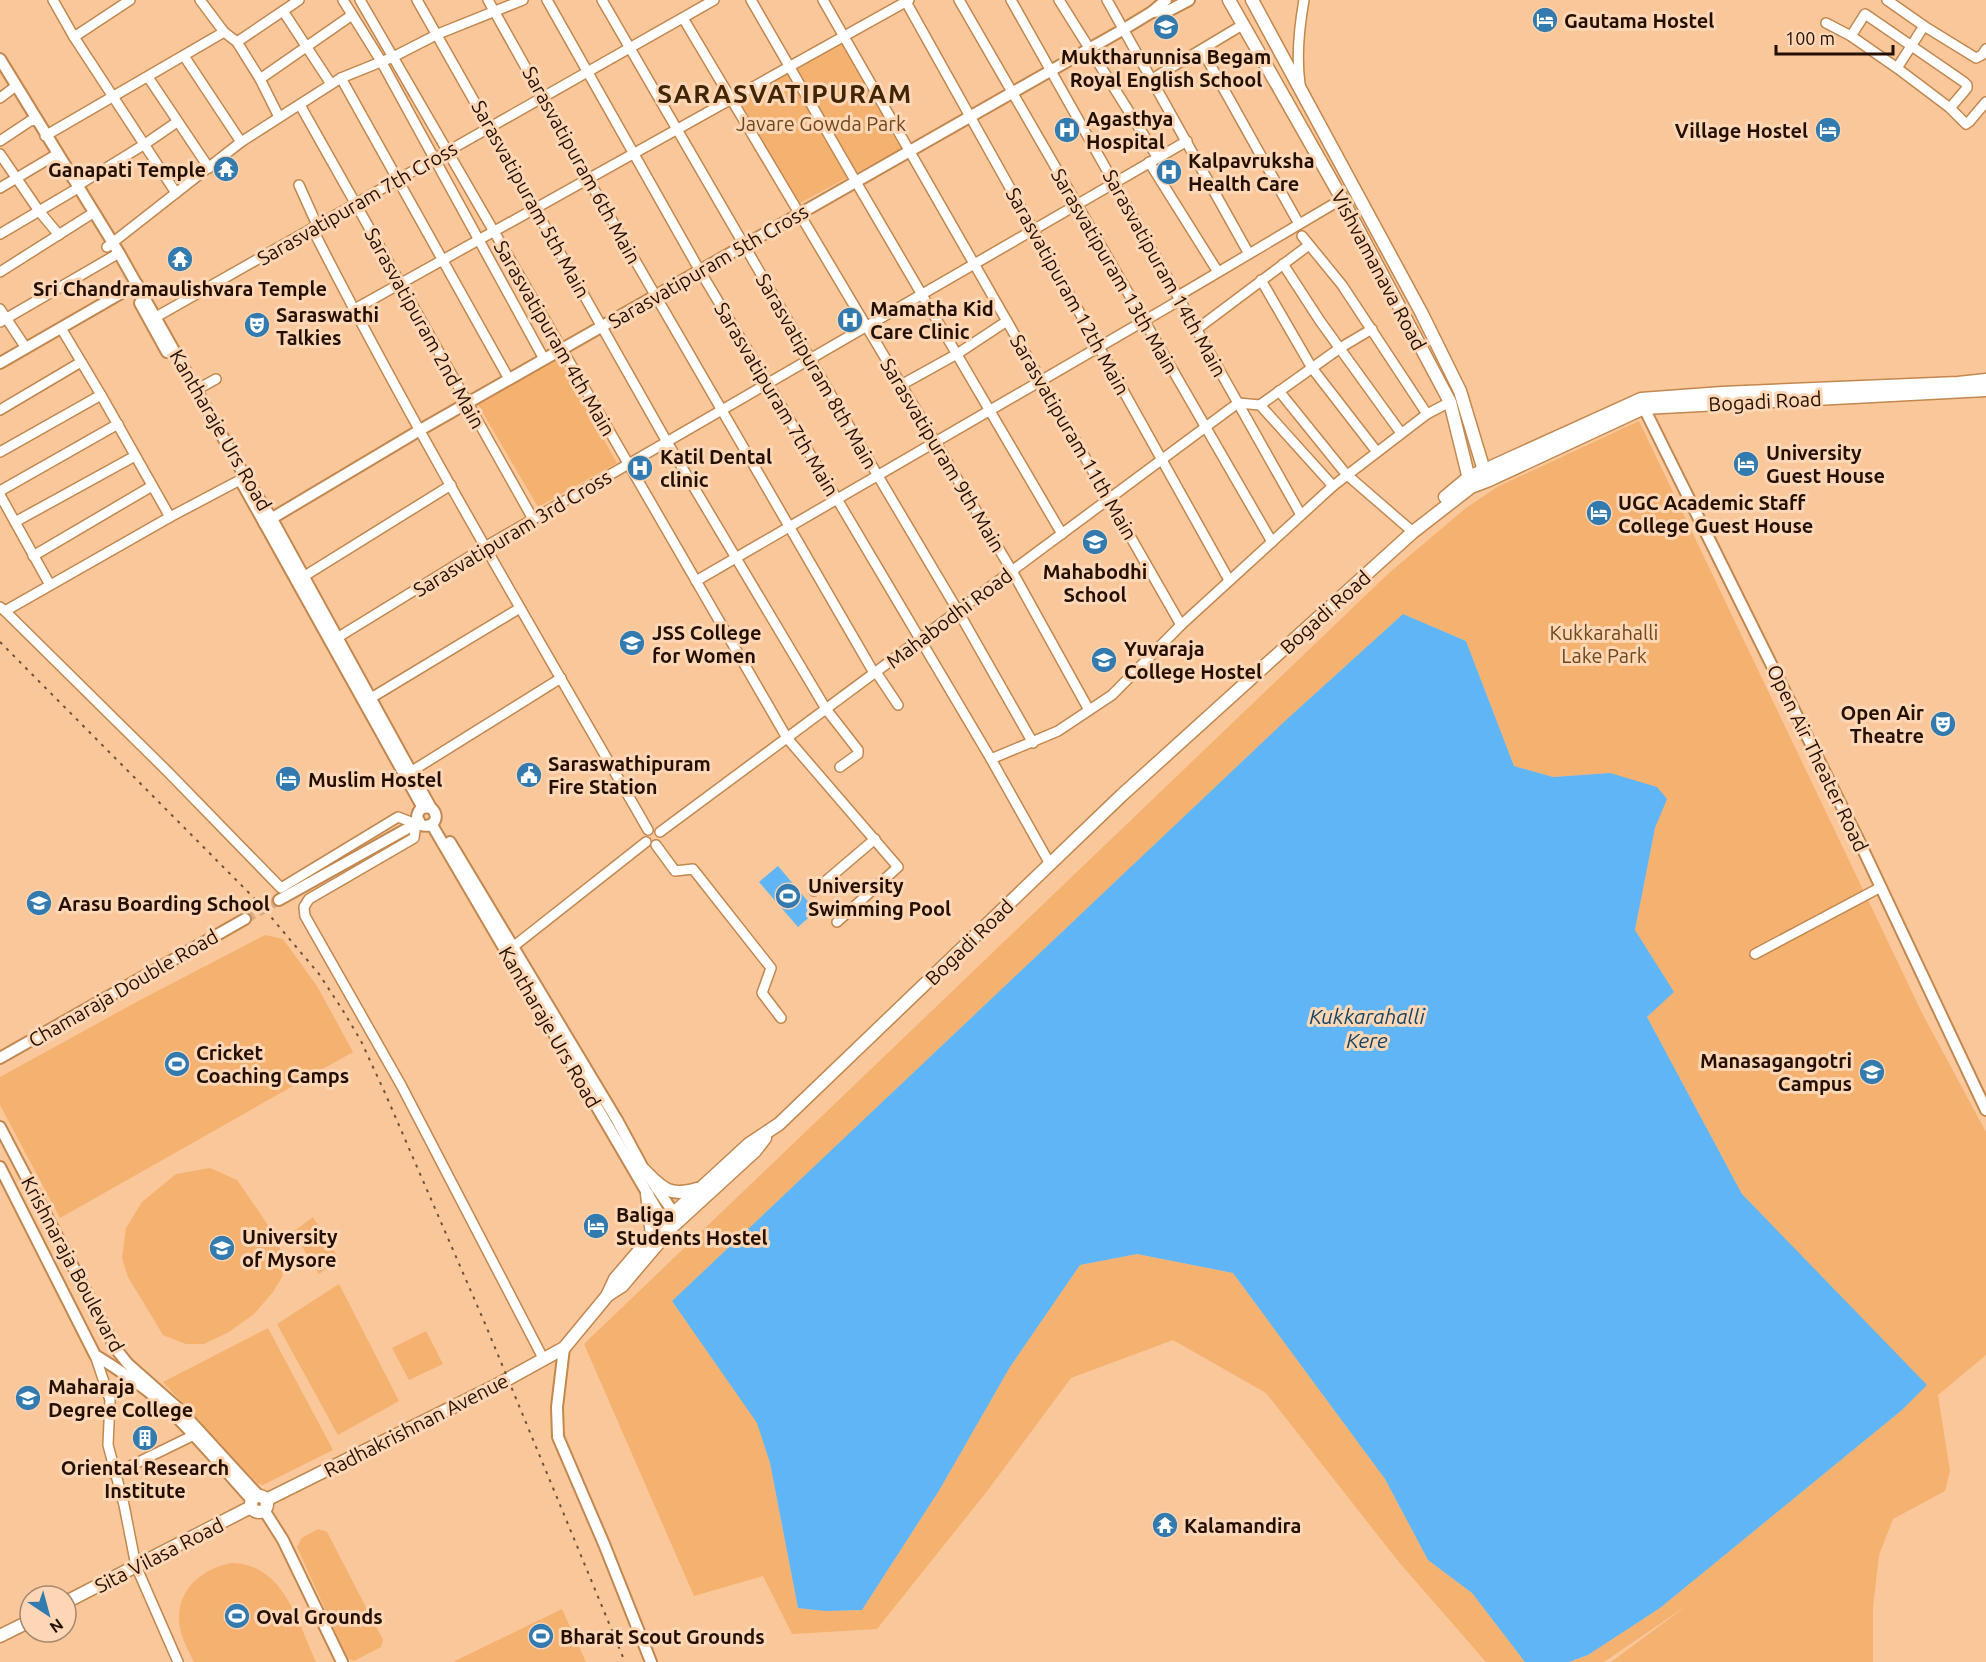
<svg xmlns="http://www.w3.org/2000/svg" width="1986" height="1662" viewBox="0 0 1986 1662" font-family="Ubuntu,sans-serif">
	<rect width="100%" height="100%" fill="#f9c79a"/>
	<!-- green -->
	<g fill="#f5b16f">
		<path d="M841,42L902,148L800,203L738,100Z"/>
		<path d="M558,358L617,463L538,507L477,403Z"/>
		<path d="M1639,421L1922,1013L1986,1132V1355L1938,1395L1950,1471L1945,1491L1893,1519L1879,1555L1873,1607V1662H1611L1689,1604L1604,1662H1569L1588,1655L1660,1608L1902,1410L1926,1385L1742,1194L1647,1017L1673,992L1635,930L1655,828L1666,799L1610,773L1553,777L1514,766L1466,641L1403,614L1286,720L672,1301L757,1422L770,1463L798,1608L825,1611L862,1610L940,1489L1010,1367L1080,1265L1137,1254L1233,1273L1385,1479L1428,1560L1472,1593L1525,1662H1486L1398,1561L1266,1393L1173,1340L1071,1378L988,1490L877,1629L792,1634L763,1576L694,1596L584,1344L1389,573L1466,508L1497,487Z"/>
		<path d="M265,935L283,939L317,986L353,1052L60,1218L0,1105V1077L142,999Z"/>
		<path d="M210,1168L237,1180L266,1222L285,1258L282,1277L273,1292L254,1314L229,1332L204,1344H186L163,1335L128,1277L122,1258L126,1228L142,1202L176,1174Z"/>
		<path d="M313,1217L339,1259L319,1274L293,1232Z"/>
		<path d="M339,1284L399,1401L338,1435L277,1324Z"/>
		<path d="M268,1328L333,1450L263,1485L257,1483L163,1382Z"/>
		<path d="M426,1331L443,1364L409,1380L392,1348Z"/>
		<path d="M318,1529L327,1532L383,1640L381,1647L354,1661L347,1658L297,1547L302,1538Z"/>
		<path d="M232,1563C284,1564 298,1623 316,1662H194C187,1648 179,1634 179,1618C179,1587 204,1568 232,1563Z"/>
		<path d="M562,1609L586,1662H453Z"/>
	</g>
	<!-- water -->
	<g fill="#60b5f7">
		<path d="M1403,614L1466,641L1514,766L1553,777L1610,773L1657,787L1667,799L1655,828L1635,930L1674,992L1647,1017L1742,1194L1927,1385L1902,1410L1660,1608L1588,1655L1569,1662H1525L1472,1593L1428,1560L1385,1479L1233,1273L1137,1254L1080,1265L1010,1367L940,1489L862,1610L825,1611L798,1608L770,1463L757,1423L672,1301L1286,720Z"/>
		<path d="M778,866L816,911L798,927L759,882Z"/>
	</g>
	<g fill="none" stroke-linecap="round" stroke-linejoin="round">
		<!-- tertiary-tunnel -->
		<path stroke="#d9ab83" stroke-width="10" stroke-dasharray="10 5" stroke-linecap="butt" d="M245,919L279,900"/>
		<!-- minor casing -->
		<g stroke="#c2884f" stroke-width="12">
			<g id="minor">
				<path d="M53,0L74,37L176,193"/>
				<path d="M200,0L224,32L237,42L260,79L279,117"/>
				<path d="M343,0L381,61L544,359"/>
				<path d="M360,0L787,738L898,867L837,922"/>
				<path d="M417,0L667,442L736,558L826,709L858,750V754L840,767"/>
				<path d="M488,0L588,179L874,673"/>
				<path d="M547,0L700,271L837,499L991,759L1050,864"/>
				<path d="M602,0L878,476L958,611L1033,743"/>
				<path d="M751,0L856,182L1062,534"/>
				<path d="M823,0L1181,625"/>
				<path d="M905,0L1229,580"/>
				<path d="M959,0L1272,542"/>
				<path d="M1011,0L1301,515"/>
				<path d="M1059,0L1158,158"/>
				<path d="M1107,0L1249,254"/>
				<path d="M1887,0L1924,26L1976,58L1982,55L1986,49"/>
				<path d="M283,11L331,84"/>
				<path d="M683,18L1012,571L1089,710"/>
				<path d="M1826,23L1851,36L1897,68L1950,108L1966,124L1969,122L1986,102"/>
				<path d="M1851,36L1865,14L1964,82L1967,85V88L1950,108"/>
				<path d="M74,37L130,0"/>
				<path d="M237,42L299,0"/>
				<path d="M1202,50L1299,224"/>
				<path d="M184,56L241,142"/>
				<path d="M1897,68L1924,26"/>
				<path d="M148,77L209,168"/>
				<path d="M341,78L509,379"/>
				<path d="M260,79L352,15"/>
				<path d="M1152,79L1244,24"/>
				<path d="M1300,84C1296,55 1299,28 1304,0"/>
				<path d="M0,98L16,86"/>
				<path d="M300,105L533,519"/>
				<path d="M45,136L224,32"/>
				<path d="M0,141L30,121L36,120"/>
				<path d="M0,154L39,211L59,235"/>
				<path d="M1149,162L1218,272"/>
				<path d="M299,185L317,225"/>
				<path d="M77,186L145,144L177,122"/>
				<path d="M0,188L57,154"/>
				<path d="M312,228C416,433 534,631 648,830"/>
				<path d="M0,234L73,191"/>
				<path d="M1302,236L1342,285L1427,414"/>
				<path d="M107,247L241,142L341,78L393,57L438,34L523,0"/>
				<path d="M1283,264L1320,321L1401,433"/>
				<path d="M0,272L93,213"/>
				<path d="M1261,280L1312,368L1377,452"/>
				<path d="M1178,296L1342,199"/>
				<path d="M0,309L26,348"/>
				<path d="M353,310L909,0"/>
				<path d="M156,317L714,0"/>
				<path d="M0,322L119,253"/>
				<path d="M61,328L101,395L170,517"/>
				<path d="M1197,329L1309,245"/>
				<path d="M901,385L957,354L1007,321"/>
				<path d="M196,390L216,379"/>
				<path d="M1279,391L1346,474L1413,532"/>
				<path d="M1260,405L1340,348L1372,329"/>
				<path d="M0,410L81,362"/>
				<path d="M0,452L101,395"/>
				<path d="M0,491L118,424"/>
				<path d="M0,495L50,585"/>
				<path d="M15,522L135,456"/>
				<path d="M33,556L152,486"/>
				<path d="M303,577L451,485"/>
				<path d="M696,581L1180,300"/>
				<path d="M0,607L5,611L170,517L240,480"/>
				<path d="M5,611L168,772L281,888L398,817L416,824L414,838L309,899L304,907L305,916L401,1085L544,1360"/>
				<path d="M332,641L485,547L1187,141"/>
				<path d="M876,672L898,705"/>
				<path d="M371,698L520,608"/>
				<path d="M991,759L1058,731L1112,695L1181,625L1333,486L1427,414L1450,402"/>
				<path d="M412,771L561,678"/>
				<path d="M660,832L1238,403L1260,405L1333,486"/>
				<path d="M656,845L675,871L693,869L771,968L762,993L781,1018"/>
				<path d="M814,891L875,839"/>
				<path d="M509,950L646,842"/>
				<path d="M1755,954L1881,887"/>
				<path d="M95,1355L110,1400L108,1445L124,1505L136,1566L178,1662"/>
				<path d="M114,1474L194,1435"/>
			</g>
		</g>
		<!-- tertiary casing -->
		<g stroke="#c2884f" stroke-width="14">
			<g id="tertiary">
				<path d="M1152,12L1170,10L1189,0"/>
				<path d="M0,59L119,253L247,480L272,519L431,808C441,816 434,829 421,825L417,817C418,809 423,806 431,808"/>
				<path d="M140,303L167,352"/>
				<path d="M0,363L137,284"/>
				<path d="M1644,408L1860,843L1986,1110"/>
				<path d="M242,483L423,808"/>
				<path d="M264,523L420,430L1124,29L1152,12L1166,0"/>
				<path d="M432,825L667,1227"/>
				<path d="M450,842L617,1120L644,1170L678,1219"/>
				<path d="M279,900L419,822"/>
				<path d="M0,1058L245,919"/>
				<path d="M0,1127L116,1349L128,1364L180,1410L258,1495"/>
				<path d="M0,1167L95,1355C118,1369 140,1384 160,1401C193,1431 222,1467 252,1500"/>
				<path d="M564,1348L557,1407L558,1437L604,1544L651,1662"/>
				<path d="M264,1510L283,1540L342,1662"/>
			</g>
		</g>
		<!-- secondary casing -->
		<g stroke="#c2884f" stroke-width="15">
			<g id="secondary">
				<path d="M1229,0L1342,199L1450,402L1470,483"/>
				<path d="M1252,0L1421,312L1460,391L1486,477"/>
				<path d="M1445,497L1469,477L1641,399L1722,393L1958,383L1986,380"/>
				<path d="M644,1170C662,1189 670,1197 697,1189"/>
				<path d="M647,1194L652,1235"/>
				<path d="M608,1295L622,1286L672,1227L755,1151L765,1138"/>
				<circle cx="259" cy="1504" r="8"/>
				<path d="M266,1500L495,1386L564,1348L607,1296L615,1279L663,1223L749,1144L779,1124L1122,795L1413,532L1471,487L1487,481L1644,408L1986,390"/>
				<path d="M66,1602L251,1507"/>
				<path d="M0,1636L30,1621"/>
			</g>
		</g>
		<!-- minor -->
		<use href="#minor" stroke="#fff" stroke-width="9"/>
		<!-- tertiary -->
		<use href="#tertiary" stroke="#fff" stroke-width="10"/>
		<!-- secondary -->
		<use href="#secondary" stroke="#fff" stroke-width="12"/>
		<!-- rail -->
		<path stroke="#715137" stroke-width="2" stroke-dasharray="3 6" stroke-linecap="butt" d="M0,642L260,904L319,974L342,1009L361,1041L385,1093L486,1326L625,1662"/>
	</g>
	<!-- icons -->
	<defs>
		<g id="hotel-disc" transform="scale(1.35)"><circle r="9.5" fill="#337aae" stroke="#fdd7b5"/><path d="M-6-4.5h1.5V1H6V5H4.5V3h-9V5H-6ZM-4 0a1.8 1.8 0 1 1 3.6 0ZM.5 0V-2.5h3Q6-2.5 6 0Z" fill="#fff"/></g>
		<g id="school-disc" transform="scale(1.35)"><circle r="9.5" fill="#337aae" stroke="#fdd7b5"/><path d="M0-5L7-2L0 1L-7-2ZM-4 1L0 2.5L4 1V4Q0 6-4 4Z" fill="#fff"/></g>
		<g id="hospital-disc" transform="scale(1.35)"><circle r="9.5" fill="#337aae" stroke="#fdd7b5"/><path d="M-5-5h3v3.5h4V-5h3V5h-3V1.5h-4V5h-3Z" fill="#fff"/></g>
		<g id="temple-disc" transform="scale(1.35)"><circle r="9.5" fill="#337aae" stroke="#fdd7b5"/><path d="M0-6L5-2H3V0L6.5 2.5H4V6H1.5V3h-3V6H-4V2.5H-6.5L-3 0V-2H-5Z" fill="#fff"/></g>
		<g id="theatre-disc" transform="scale(1.35)"><circle r="9.5" fill="#337aae" stroke="#fdd7b5"/><path d="M-5-5.5Q0-4 5-5.5V0Q5 5 0 6Q-5 5-5 0ZM-3.3-2.5H-1v1.5H-3.3ZM1-2.5H3.3v1.5H1ZM-2.8 1Q0 5.5 2.8 1Z" fill="#fff"/></g>
		<g id="university-disc" transform="scale(1.35)"><circle r="9.5" fill="#337aae" stroke="#fdd7b5"/><path d="M0-5L7-2L0 1L-7-2ZM-4 1L0 2.5L4 1V4Q0 6-4 4Z" fill="#fff"/></g>
		<g id="civic-disc" transform="scale(1.35)"><circle r="9.5" fill="#337aae" stroke="#fdd7b5"/><path d="M-.6-6.5H3V-4.5H.6V-3L4-1V1h2V6H-6V1h2V-1L-.6-3ZM-1.2 2.5V6h2.4V2.5Z" fill="#fff"/></g>
		<g id="stadium-disc" transform="scale(1.35)"><circle r="9.5" fill="#337aae" stroke="#fdd7b5"/><path d="M0-5a6.5 5 0 1 0 0 10a6.5 5 0 1 0 0-10ZM-3.5-1.8h7v3.6h-7Z" fill="#fff"/></g>
		<g id="building-disc" transform="scale(1.35)"><circle r="9.5" fill="#337aae" stroke="#fdd7b5"/><path d="M-4-6H4V6H1V3H-1V6H-4ZM-2.5-4.3h1.7v1.8h-1.7ZM.8-4.3h1.7v1.8H.8ZM-2.5-1h1.7V.8h-1.7ZM.8-1h1.7V.8H.8Z" fill="#fff"/></g>
	</defs>
	<g fill-rule="evenodd">
		<use href="#hotel-disc" x="1545" y="20"/>
		<use href="#school-disc" x="1166" y="27"/>
		<use href="#hospital-disc" x="1067" y="130"/>
		<use href="#hotel-disc" x="1828" y="130"/>
		<use href="#temple-disc" x="226" y="169"/>
		<use href="#hospital-disc" x="1169" y="172"/>
		<use href="#temple-disc" x="180" y="259"/>
		<use href="#hospital-disc" x="850" y="320"/>
		<use href="#theatre-disc" x="257" y="325"/>
		<use href="#hotel-disc" x="1746" y="464"/>
		<use href="#hospital-disc" x="640" y="468"/>
		<use href="#hotel-disc" x="1599" y="513"/>
		<use href="#school-disc" x="1095" y="542"/>
		<use href="#university-disc" x="632" y="643"/>
		<use href="#university-disc" x="1104" y="660"/>
		<use href="#theatre-disc" x="1943" y="724"/>
		<use href="#civic-disc" x="529" y="775"/>
		<use href="#hotel-disc" x="288" y="779"/>
		<use href="#stadium-disc" x="788" y="896"/>
		<use href="#school-disc" x="39" y="903"/>
		<use href="#stadium-disc" x="177" y="1064"/>
		<use href="#university-disc" x="1872" y="1072"/>
		<use href="#hotel-disc" x="596" y="1226"/>
		<use href="#university-disc" x="222" y="1248"/>
		<use href="#university-disc" x="28" y="1398"/>
		<use href="#building-disc" x="145" y="1438"/>
		<use href="#temple-disc" x="1165" y="1525"/>
		<use href="#stadium-disc" x="237" y="1616"/>
		<use href="#stadium-disc" x="541" y="1636"/>
	</g>
	<g text-anchor="middle" dominant-baseline="central" stroke-width="6" stroke-linejoin="round" paint-order="stroke">
		<!-- poi labels -->
		<g font-size="20" font-weight="bold" fill="#250f00" stroke="#fdd7b5" text-anchor="start">
			<text x="1564" y="20">Gautama Hostel</text>
			<text x="1166" y="56" text-anchor="middle">Muktharunnisa Begam<tspan x="1166" dy="23">Royal English School</tspan></text>
			<text x="1086" y="118">Agasthya<tspan x="1086" dy="23">Hospital</tspan></text>
			<text x="1808" y="130" text-anchor="end">Village Hostel</text>
			<text x="1188" y="160">Kalpavruksha<tspan x="1188" dy="23">Health Care</tspan></text>
			<text x="206" y="169" text-anchor="end">Ganapati Temple</text>
			<text x="180" y="288" text-anchor="middle">Sri Chandramaulishvara Temple</text>
			<text x="870" y="308">Mamatha Kid<tspan x="870" dy="23">Care Clinic</tspan></text>
			<text x="276" y="314">Saraswathi<tspan x="276" dy="23">Talkies</tspan></text>
			<text x="1766" y="452">University<tspan x="1766" dy="23">Guest House</tspan></text>
			<text x="660" y="456">Katil Dental<tspan x="660" dy="23">clinic</tspan></text>
			<text x="1618" y="502">UGC Academic Staff<tspan x="1618" dy="23">College Guest House</tspan></text>
			<text x="1095" y="571" text-anchor="middle">Mahabodhi<tspan x="1095" dy="23">School</tspan></text>
			<text x="652" y="632">JSS College<tspan x="652" dy="23">for Women</tspan></text>
			<text x="1124" y="648">Yuvaraja<tspan x="1124" dy="23">College Hostel</tspan></text>
			<text x="1924" y="712" text-anchor="end">Open Air<tspan x="1924" dy="23">Theatre</tspan></text>
			<text x="548" y="763">Saraswathipuram<tspan x="548" dy="23">Fire Station</tspan></text>
			<text x="308" y="779">Muslim Hostel</text>
			<text x="808" y="885">University<tspan x="808" dy="23">Swimming Pool</tspan></text>
			<text x="58" y="903">Arasu Boarding School</text>
			<text x="196" y="1052">Cricket<tspan x="196" dy="23">Coaching Camps</tspan></text>
			<text x="1852" y="1060" text-anchor="end">Manasagangotri<tspan x="1852" dy="23">Campus</tspan></text>
			<text x="616" y="1214">Baliga<tspan x="616" dy="23">Students Hostel</tspan></text>
			<text x="242" y="1236">University<tspan x="242" dy="23">of Mysore</tspan></text>
			<text x="48" y="1386">Maharaja<tspan x="48" dy="23">Degree College</tspan></text>
			<text x="145" y="1467" text-anchor="middle">Oriental Research<tspan x="145" dy="23">Institute</tspan></text>
			<text x="1184" y="1525">Kalamandira</text>
			<text x="256" y="1616">Oval Grounds</text>
			<text x="560" y="1636">Bharat Scout Grounds</text>
		</g>
		<!-- park labels -->
		<g font-size="20" fill="#6e4720" stroke="#fdd7b5">
			<text x="821" y="123">Javare Gowda Park</text>
			<text x="1604" y="632">Kukkarahalli<tspan x="1604" dy="23">Lake Park</tspan></text>
		</g>
		<!-- street labels -->
		<g font-size="20" fill="#250f00" stroke="#fdd7b5">
			<text transform="translate(582 165) rotate(61)">Sarasvatipuram 6th Main</text>
			<text transform="translate(531 199) rotate(61)">Sarasvatipuram 5th Main</text>
			<text transform="translate(357 203) rotate(-30)">Sarasvatipuram 7th Cross</text>
			<text transform="translate(708 266) rotate(-30)">Sarasvatipuram 5th Cross</text>
			<text transform="translate(1379 270) rotate(62)">Vishvamanava Road</text>
			<text transform="translate(1115 271) rotate(60)">Sarasvatipuram 13th Main</text>
			<text transform="translate(1165 273) rotate(61)">Sarasvatipuram 14th Main</text>
			<text transform="translate(1068 291) rotate(61)">Sarasvatipuram 12th Main</text>
			<text transform="translate(425 328) rotate(61)">Sarasvatipuram 2nd Main</text>
			<text transform="translate(555 338) rotate(60)">Sarasvatipuram 4th Main</text>
			<text transform="translate(817 371) rotate(60)">Sarasvatipuram 8th Main</text>
			<text transform="translate(777 399) rotate(59)">Sarasvatipuram 7th Main</text>
			<text transform="translate(1765 401) rotate(-3)">Bogadi Road</text>
			<text transform="translate(221 430) rotate(60)">Kantharaje Urs Road</text>
			<text transform="translate(1074 437) rotate(60)">Sarasvatipuram 11th Main</text>
			<text transform="translate(943 455) rotate(59)">Sarasvatipuram 9th Main</text>
			<text transform="translate(512 533) rotate(-31)">Sarasvatipuram 3rd Cross</text>
			<text transform="translate(1325 612) rotate(-42)">Bogadi Road</text>
			<text transform="translate(949 618) rotate(-37)">Mahabodhi Road</text>
			<text transform="translate(1818 758) rotate(64)">Open Air Theater Road</text>
			<text transform="translate(969 942) rotate(-44)">Bogadi Road</text>
			<text transform="translate(123 988) rotate(-30)">Chamaraja Double Road</text>
			<text transform="translate(550 1027) rotate(60)">Kantharaje Urs Road</text>
			<text transform="translate(73 1264) rotate(62)">Krishnaraja Boulevard</text>
			<text transform="translate(416 1425) rotate(-27)">Radhakrishnan Avenue</text>
			<text transform="translate(159 1555) rotate(-27)">Sita Vilasa Road</text>
		</g>
		<!-- water labels -->
		<g font-size="21" font-style="italic" fill="#154364" stroke="#fdd7b5">
			<text x="1367" y="1016">Kukkarahalli<tspan x="1367" dy="24">Kere</tspan></text>
		</g>
		<!-- district labels -->
		<g font-size="26" font-weight="bold" letter-spacing="1.5" fill="#422504" stroke="#fdd7b5">
			<text x="785" y="93">SARASVATIPURAM</text>
		</g>
	</g>
	<!-- north arrow -->
	<g transform="translate(48 1614) rotate(144)"><circle r="28" fill="#fdd7b5" stroke="#a7876d" stroke-width="1.5"/>
	<path d="M0-4.5L10 22L0 15L-10 22Z" fill="#337aae"/>
	<text y="-9" font-size="16" font-weight="bold" text-anchor="middle" fill="#250f00">N</text>
	</g>
	<!-- scale -->
	<path d="M1776 45v9h117v-9" fill="none" stroke="#250f00" stroke-width="3"/>
	<text x="1785" y="45" font-size="18" fill="#250f00" stroke="#fdd7b5" stroke-width="4.5" paint-order="stroke">100 m</text>
</svg>
